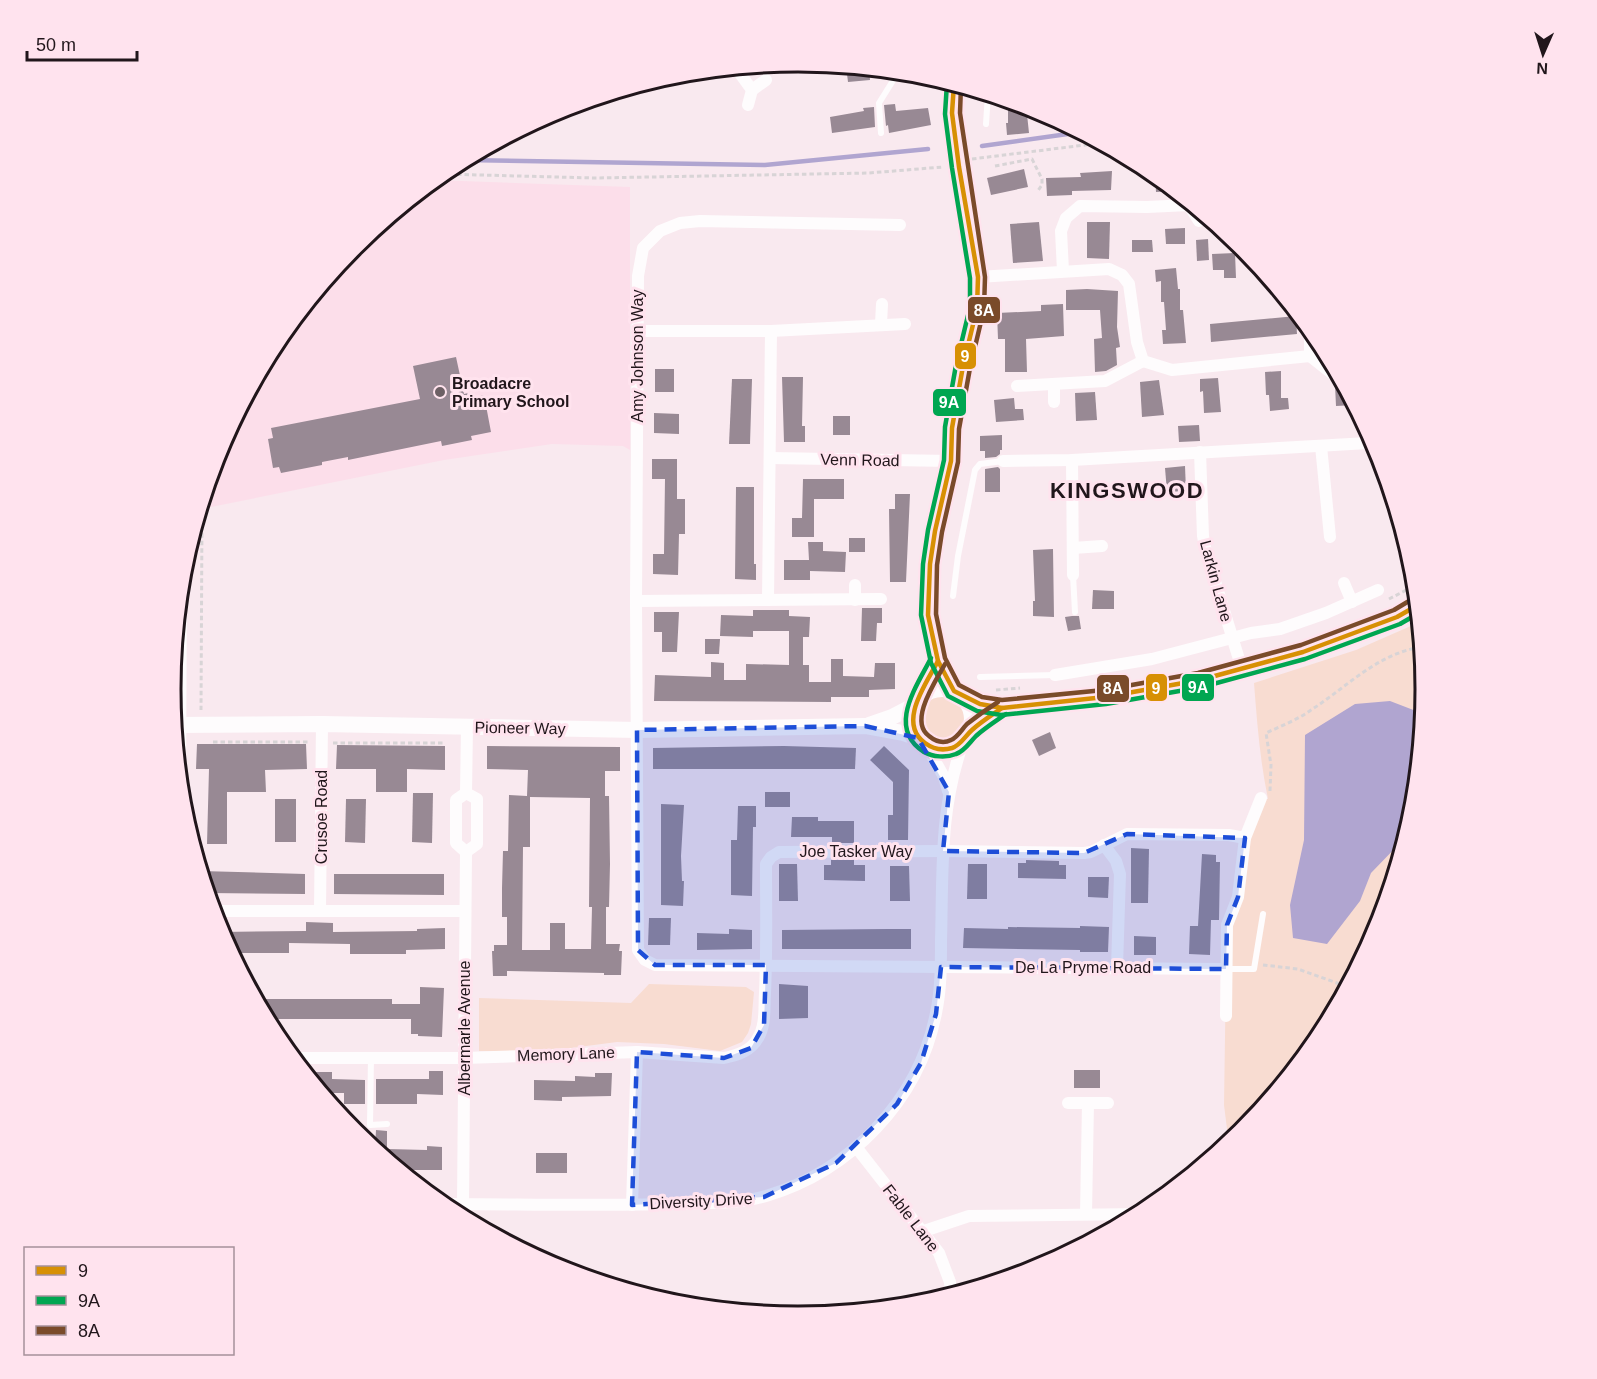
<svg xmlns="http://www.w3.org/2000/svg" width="1597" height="1379" viewBox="0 0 1597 1379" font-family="Arial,sans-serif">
	<rect width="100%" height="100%" fill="#f9e9ef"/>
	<!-- built -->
	<path fill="#fcdeea" d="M434,180L630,187V450L623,446L552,444L444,460L201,509L218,449L277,340L355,245Z"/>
	<!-- green -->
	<g fill="#f8dcd1">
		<path d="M1420,622L1426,690L1414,812L1379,930L1320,1039L1242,1134L1229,1145L1224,1105L1226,969L1242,851L1261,798L1268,799C1260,761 1257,722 1254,683L1356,650Z"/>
		<circle cx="942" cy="718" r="22"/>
		<path d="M649,984L746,987L754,992L751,1024L748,1033L742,1042L720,1051L664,1044L617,1042L571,1048L521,1051H479V998L631,1003Z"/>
	</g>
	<!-- water -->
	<path fill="#b0a5d0" d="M1390,701L1416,711L1424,719L1414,812L1409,829L1400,843L1371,873L1360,901L1327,944L1293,938L1290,905L1304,840L1305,735L1355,704Z"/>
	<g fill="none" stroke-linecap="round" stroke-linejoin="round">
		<!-- stream -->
		<g stroke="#b0a5d0" stroke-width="4.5">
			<path d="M982,146L1082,132"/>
			<path d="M464,160L765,165L928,149"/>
		</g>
	</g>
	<!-- building -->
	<g fill="#988994" fill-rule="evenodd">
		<path d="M846,66L869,68L870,80L848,82Z"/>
		<path d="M1008,100L1026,105L1029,133L1007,135L1006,123H1008Z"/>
		<path d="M895,104L896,111L928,108L931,125L889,133L888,125L886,126L884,105Z"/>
		<path d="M874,107L875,127L832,133L830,117L864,111L863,108Z"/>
		<path d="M1024,169L1028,187L991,195L987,178Z"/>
		<path d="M1112,171L1111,190L1072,191V195L1047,196L1046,178L1081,177L1080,173Z"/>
		<path d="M1155,173L1165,182L1177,191L1156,192Z"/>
		<path d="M1039,222L1043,261L1013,263L1010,224Z"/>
		<path d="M1087,222H1110L1109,259L1087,258Z"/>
		<path d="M1185,228V244H1166L1165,229Z"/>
		<path d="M1208,239L1209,260L1197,261L1196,240Z"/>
		<path d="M1132,240H1152L1153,252H1132Z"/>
		<path d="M1235,253L1236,278H1224V270H1213L1212,254Z"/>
		<path d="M1176,268L1178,289H1180V310H1183L1186,343L1163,344L1162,330H1166L1164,302H1161V281L1156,282L1155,270Z"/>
		<path d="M1087,289L1118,291L1117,327L1120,347L1116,348L1117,365L1106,371L1095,372L1094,339L1102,338L1100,310H1066V290Z"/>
		<path d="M1063,304L1064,336L1026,339L1027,372H1005V339H998L997,313L1041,311V305Z"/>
		<path d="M1296,316L1297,334L1211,342L1210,324Z"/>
		<path d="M456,357L464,394L473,392L474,397L484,395L491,432L471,436L472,440L442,446L441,441L348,460V457L322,462V465L281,473L279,467L273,468L268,439L273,438L271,428L420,399L413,366Z"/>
		<rect x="655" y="369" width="19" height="23"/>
		<path d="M1281,371V398H1288L1289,409L1270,411L1269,395H1266L1265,372Z"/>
		<path d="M782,377H803L802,426H805V442H784Z"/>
		<path d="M1218,378L1221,412L1204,413L1203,391L1200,392V379Z"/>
		<path d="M732,379H752L750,444H729Z"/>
		<path d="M1159,380L1164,415L1142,417L1140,382Z"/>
		<path d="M1344,384L1346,389L1355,405L1336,406L1335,385Z"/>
		<path d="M1095,392L1097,420L1076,421L1075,393Z"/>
		<path d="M1014,398L1015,409H1023L1024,420L996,422L994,400Z"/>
		<path d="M654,413L679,414V434L654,433Z"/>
		<rect x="833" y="416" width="17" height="19"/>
		<path d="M1199,425L1200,441L1179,442L1178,426Z"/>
		<path d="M1002,435V450H1000V454L996,457L985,458V451H980V436Z"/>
		<path d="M652,459H677V499H685V534H679L678,575L653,574V554H664L665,479H652Z"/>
		<path d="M1185,466L1186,491L1167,492L1165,468Z"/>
		<path d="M998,467L1000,469V492H985V469Z"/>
		<path d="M803,479H844V499H814V537H792V518H802Z"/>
		<path d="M736,487H754V564H756V580L735,579Z"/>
		<path d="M895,494H910L906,582H890L889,509H895Z"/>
		<rect x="849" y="538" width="16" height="14"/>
		<path d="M808,542H823V551L846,552L845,572L810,571V580H784V560H809Z"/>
		<path d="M1053,549L1054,617L1033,616V601H1035L1033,550Z"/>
		<path d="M1093,590L1114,591V609H1092Z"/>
		<path d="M862,608H882V623H877L876,641H861Z"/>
		<path d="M753,610H789V616L810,617L809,637H803V665H809V682H831V659H843V676L874,677L875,663H895V689L869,690V697H831V702L654,701L655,675L711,677V662L724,663V680H746V664L789,665V631H753V637L720,636L721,615L753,616Z"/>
		<path d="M654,612H679L677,652H662V632H654Z"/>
		<path d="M1072,616H1079L1081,629L1068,631L1065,617Z"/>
		<path d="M705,639H720L719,654H705Z"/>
		<path d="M1050,732L1056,748L1039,756L1032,740Z"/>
		<path d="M197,744H306L307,769L265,770L266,792H227V844H207L209,769H196Z"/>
		<path d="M337,745L445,746V770L407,769V792H376V769H336Z"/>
		<path d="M487,746L620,747V771H605V796H609L610,864L609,907H606V944H620L619,951H622L621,975H604V973L507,971V976H493L492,951H494V945H507V917H502V888L503,851H508L509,795L527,796L528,770L487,769ZM530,797L590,798L589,907H592L591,949H565V923H550V950H522L523,847H530Z"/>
		<path d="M784,746L856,748L855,769H653V748Z"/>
		<path d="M884,746L909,770L908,840H888V815H893V782L870,760Z"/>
		<rect x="765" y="792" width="25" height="15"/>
		<path d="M413,793H433L432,843L412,842Z"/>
		<rect x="275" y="799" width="21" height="43"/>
		<path d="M346,799H366L365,843L345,842Z"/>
		<path d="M661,804L684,805L681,856L682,881H684L683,906L661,905Z"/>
		<path d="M738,806H756V827H753L752,896L731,895V840H737Z"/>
		<path d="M792,817H818V821H854V843H832V837H791Z"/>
		<path d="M1131,848L1149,849L1148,903H1131Z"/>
		<path d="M1202,854L1216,855V862H1220L1219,920H1211L1210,955L1189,954L1190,926H1198Z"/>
		<path d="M831,860H854V865H865V881L824,880V865H831Z"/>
		<path d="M1026,860L1059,861V865H1066V879L1018,878V863H1026Z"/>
		<path d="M779,864H797L798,901H779Z"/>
		<path d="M968,864H987V899H967Z"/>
		<path d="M890,866H909L910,901H890Z"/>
		<path d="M201,871L305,874V894L207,893Z"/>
		<path d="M334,874H444V895L334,894Z"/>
		<path d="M1088,877H1109L1108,898L1088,897Z"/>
		<path d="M649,918H671L670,945H648Z"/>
		<path d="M306,922L333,923V932L417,931V929L445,928V949L406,950V954H350V944L289,943V953H231L220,932L306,931Z"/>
		<path d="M1080,926L1109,927L1108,952H1080V950L963,948L964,928L1008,929V927L1080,928Z"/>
		<path d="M729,929L752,930V949L697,950V933L729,934Z"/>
		<path d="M887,929H911V949H782V930Z"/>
		<path d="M1134,936L1156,937V955H1134Z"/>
		<path d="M779,984L808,986V1018L779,1019Z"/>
		<path d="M420,987L444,988L442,1037L418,1036V1034H411V1019H266L255,999H392V1004H420Z"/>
		<rect x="1074" y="1070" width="26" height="18"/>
		<path d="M429,1071H443V1095L417,1094V1104H376V1079H429Z"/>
		<path d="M304,1072H332V1079L365,1080V1104H344V1093H321Z"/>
		<path d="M595,1073H612L611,1096L562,1097V1101L534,1100V1080L575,1081V1076L595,1077Z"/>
		<path d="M376,1130L387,1131V1149L427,1150V1146L442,1147V1170H399L372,1148H375Z"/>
		<rect x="536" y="1153" width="31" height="20"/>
	</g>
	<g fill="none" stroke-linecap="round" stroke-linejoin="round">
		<!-- path -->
		<g stroke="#d8d4d6" stroke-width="3" stroke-dasharray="4.5 3" stroke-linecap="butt">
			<path d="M972,159L1101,143"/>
			<path d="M995,166L1032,159L1042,179V185L1037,192"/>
			<path d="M442,174L595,178L869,173L943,167"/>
			<path d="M199,512L202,515L201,710"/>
			<path d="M1389,599L1416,585"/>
			<path d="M996,690L1020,688"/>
			<path d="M213,742H308"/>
			<path d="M333,743H443"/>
			<path d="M1270,791L1271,765L1266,733C1281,726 1297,720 1311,710C1347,687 1378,653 1422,647"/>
			<path d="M1263,965L1298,969L1348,987"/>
		</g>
		<!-- service -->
		<g stroke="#fefcfd" stroke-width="6">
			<path d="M986,124L988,94"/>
			<path d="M1061,125L1067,124"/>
			<path d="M881,133L879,103L899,71"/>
			<path d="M1073,575L1075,612"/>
			<path d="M953,596L958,556L975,470L980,464L1003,461"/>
			<path d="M980,677L1055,675"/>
			<path d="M1227,969H1254L1263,914"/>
			<path d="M371,1057L370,1125L387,1124"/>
		</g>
		<!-- minor -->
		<g stroke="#fefcfd" stroke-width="12">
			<path d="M736,68L752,90L748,105"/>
			<path d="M752,90L766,80"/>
			<path d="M1190,202L1189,205L1199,221"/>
			<path d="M900,225L700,221L680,223L660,231L643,248L638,276L636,601L638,950L645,960L655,965L1226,969"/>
			<path d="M1063,271L1061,231L1066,218L1080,206L1147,207L1189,205"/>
			<path d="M978,277L1109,269L1122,275L1129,284L1137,342L1143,361L1172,370L1310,356"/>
			<path d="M881,324L882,304"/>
			<path d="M1310,328V356L1334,375H1339"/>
			<path d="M637,331H771L905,324"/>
			<path d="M1017,386L1105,381L1143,361"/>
			<path d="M1054,402V384"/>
			<path d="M1321,446L1330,537"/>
			<path d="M1200,452L1203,536L1206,552L1242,669"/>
			<path d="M770,458L951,461"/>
			<path d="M1072,460L1073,575"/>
			<path d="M1003,461L1072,460L1368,443"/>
			<path d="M1073,548L1102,546"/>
			<path d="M1344,583L1352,602"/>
			<path d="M855,585V600"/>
			<path d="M768,600L771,331"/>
			<path d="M636,601L881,599"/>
			<path d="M1055,675L1152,659L1251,633L1280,629L1326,613L1378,590"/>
			<path d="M926,745L944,777L948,791"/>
			<path d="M180,783L181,581"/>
			<path d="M466,793L467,726"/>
			<path d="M1104,845L1116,861L1120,874L1117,967"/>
			<path d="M466,852L477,844V799L466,793"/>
			<path d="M320,910L322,724"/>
			<path d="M213,911H465"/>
			<path d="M1226,1016L1227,925L1238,897L1245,838L1261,798"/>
			<path d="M292,1058H464L637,1052L724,1058C738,1055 751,1051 758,1038C766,1025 764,1008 765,993C767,950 766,907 766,864L771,857L779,852L943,851L1084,853L1091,852L1127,834L1229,835L1245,838"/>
			<path d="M1068,1103H1108"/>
			<path d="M856,1147L939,1253L950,1282L951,1296"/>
			<path d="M440,1204C516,1204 591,1206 667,1204C697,1203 737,1205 766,1196C850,1171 919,1101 936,1013C941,990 941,965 941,941C943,870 939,808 964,740"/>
			<path d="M463,1204L466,852L456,843V800L466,793"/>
			<path d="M632,1205L637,1052"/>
			<path d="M1086,1214L1088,1103"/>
			<path d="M924,1231L969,1216L1143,1214"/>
		</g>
		<!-- tertiary -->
		<g stroke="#fefcfd" stroke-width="16">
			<circle cx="942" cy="719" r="30"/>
			<path d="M954,691L938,661L928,615L930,564L935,531L951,461L952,428L963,366L977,308L978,277L959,167L952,113L954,84"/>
			<path d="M962,696L980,704L1002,708L1105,697L1200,680L1303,652L1397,617L1418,605"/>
			<path d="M920,698L938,661"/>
			<path d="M174,725L322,724L637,730L865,726L903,733L918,738"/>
			<path d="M869,725L892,717L917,704"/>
		</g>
		<!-- bus-1 casing -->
		<g stroke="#ffe3ee" stroke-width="9">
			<g id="bus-1">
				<path d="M954,84L952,113L959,167L978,277L977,308L963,366L952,428L951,461L935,531L930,564L928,615L938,661L954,691L980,704L1002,708L1105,697L1200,680L1303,652L1397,617L1418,605"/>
				<path d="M938,661C926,684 897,723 925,743C933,749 942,751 952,748C961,745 965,736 972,730C981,722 992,715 1002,708"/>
			</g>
		</g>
		<!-- bus-2 casing -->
		<g stroke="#ffe3ee" stroke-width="9">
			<g id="bus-2">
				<path d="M947,83L945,114L952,168L970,278V307L956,365L945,427L944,460L928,530L923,564L921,615L931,663L948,696L977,711L1001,715L1106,704L1202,687L1305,659L1400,624L1419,613"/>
				<path d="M931,658C917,686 886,728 924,752C933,757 946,758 956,754C965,751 969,743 976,736C985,728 996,721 1006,714"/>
			</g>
		</g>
		<!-- bus-3 casing -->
		<g stroke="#ffe3ee" stroke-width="9">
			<g id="bus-3">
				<path d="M961,86L960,113L985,277L984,309L970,368L959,429L958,462L942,532L937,565L936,614L945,658L959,685L982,697L1002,700L1104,690L1198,673L1301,645L1394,610L1414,598"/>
				<path d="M945,664C936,681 908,721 929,736C935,741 943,744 951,740C958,737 962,729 967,724C977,716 987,709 998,702"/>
			</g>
		</g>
		<!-- bus-1 -->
		<use href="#bus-1" stroke="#d79004" stroke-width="4.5"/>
		<!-- bus-2 -->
		<use href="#bus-2" stroke="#00a651" stroke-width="4.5"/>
		<!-- bus-3 -->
		<use href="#bus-3" stroke="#7a4b2a" stroke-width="4.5"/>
	</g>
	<!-- marked area -->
	<path fill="#1d4ed8" fill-opacity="0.2" stroke="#1d4ed8" stroke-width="4.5" stroke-dasharray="12 8" stroke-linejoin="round" d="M865,726L918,738L949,792L943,851L1084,853L1127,834L1245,838L1238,897L1227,925L1226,969L941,967L936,1014L921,1063L897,1104L836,1163L764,1197L632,1205L637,1052L724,1058L751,1048L764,1025L766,965H655L638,950L637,730Z"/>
	<!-- markers -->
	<circle fill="#6d6065" stroke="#ffe3ee" stroke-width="2" cx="440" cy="392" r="6"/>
	<g text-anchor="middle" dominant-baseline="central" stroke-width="6" stroke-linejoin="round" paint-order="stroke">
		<!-- street labels -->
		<g font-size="16" fill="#21161b" stroke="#ffe3ee">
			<text transform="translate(637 356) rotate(-90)">Amy Johnson Way</text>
			<text transform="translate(860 460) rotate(1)">Venn Road</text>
			<text transform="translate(1216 581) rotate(75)">Larkin Lane</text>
			<text transform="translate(520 728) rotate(1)">Pioneer Way</text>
			<text transform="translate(321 817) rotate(-90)">Crusoe Road</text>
			<text x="856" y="851">Joe Tasker Way</text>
			<text x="1083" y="967">De La Pryme Road</text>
			<text transform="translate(464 1028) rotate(-90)">Albermarle Avenue</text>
			<text transform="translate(566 1054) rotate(-2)">Memory Lane</text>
			<text transform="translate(701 1201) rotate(-3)">Diversity Drive</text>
			<text transform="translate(911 1218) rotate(52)">Fable Lane</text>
		</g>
		<!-- poi labels -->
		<g font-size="16" font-weight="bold" fill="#21161b" stroke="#ffe3ee" text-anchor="start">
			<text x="452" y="383">Broadacre<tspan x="452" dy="18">Primary School</tspan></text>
		</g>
		<!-- district labels -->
		<g font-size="22" font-weight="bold" letter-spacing="1.5" fill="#21161b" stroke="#ffe3ee">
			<text x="1127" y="490">KINGSWOOD</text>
		</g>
	</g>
	<!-- crop -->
	<path d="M0 0H1597V1379H0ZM181 689a617 617 0 1 1 1234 0a617 617 0 1 1-1234 0Z" fill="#ffe3ee" fill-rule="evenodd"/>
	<path fill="none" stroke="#21161b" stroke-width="3" d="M181 689a617 617 0 1 1 1234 0a617 617 0 1 1-1234 0Z"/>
	<g stroke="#ffe3ee" stroke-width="2">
		<rect x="967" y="296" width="34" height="28" rx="6" fill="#7a4b2a"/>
		<rect x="954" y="342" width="23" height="28" rx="6" fill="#d79004"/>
		<rect x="932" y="388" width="35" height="29" rx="6" fill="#00a651"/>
		<rect x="1181" y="673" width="34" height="29" rx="6" fill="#00a651"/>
		<rect x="1145" y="673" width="23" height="29" rx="6" fill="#d79004"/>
		<rect x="1096" y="674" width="34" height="29" rx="6" fill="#7a4b2a"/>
	</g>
	<g font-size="16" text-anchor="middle" font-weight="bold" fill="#fff">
		<text x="984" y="316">8A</text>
		<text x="965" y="362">9</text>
		<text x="949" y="408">9A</text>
		<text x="1198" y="693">9A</text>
		<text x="1156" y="694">9</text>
		<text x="1113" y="694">8A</text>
	</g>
	<!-- legend -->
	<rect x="24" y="1247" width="210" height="108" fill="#ffe3ee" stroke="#a6919a" stroke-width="1.5"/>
	<rect x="36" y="1266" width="30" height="9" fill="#d79004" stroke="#a6919a" stroke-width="1.5"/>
	<text x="78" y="1277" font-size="18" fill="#21161b">9</text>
	<rect x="36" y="1296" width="30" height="9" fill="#00a651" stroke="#a6919a" stroke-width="1.5"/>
	<text x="78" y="1307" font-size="18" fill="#21161b">9A</text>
	<rect x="36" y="1326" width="30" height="9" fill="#7a4b2a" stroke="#a6919a" stroke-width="1.5"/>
	<text x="78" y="1337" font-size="18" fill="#21161b">8A</text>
	<!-- north arrow -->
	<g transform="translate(1543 54) rotate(183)" stroke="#ffe3ee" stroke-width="4.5" paint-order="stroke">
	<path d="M0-4.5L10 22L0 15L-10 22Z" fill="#21161b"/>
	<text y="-9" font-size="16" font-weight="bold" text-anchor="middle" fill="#21161b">N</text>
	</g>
	<!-- scale -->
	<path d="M27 51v9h110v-9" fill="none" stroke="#21161b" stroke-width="3"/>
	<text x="36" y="51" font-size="18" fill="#21161b" stroke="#ffe3ee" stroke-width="4.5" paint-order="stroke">50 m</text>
</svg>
